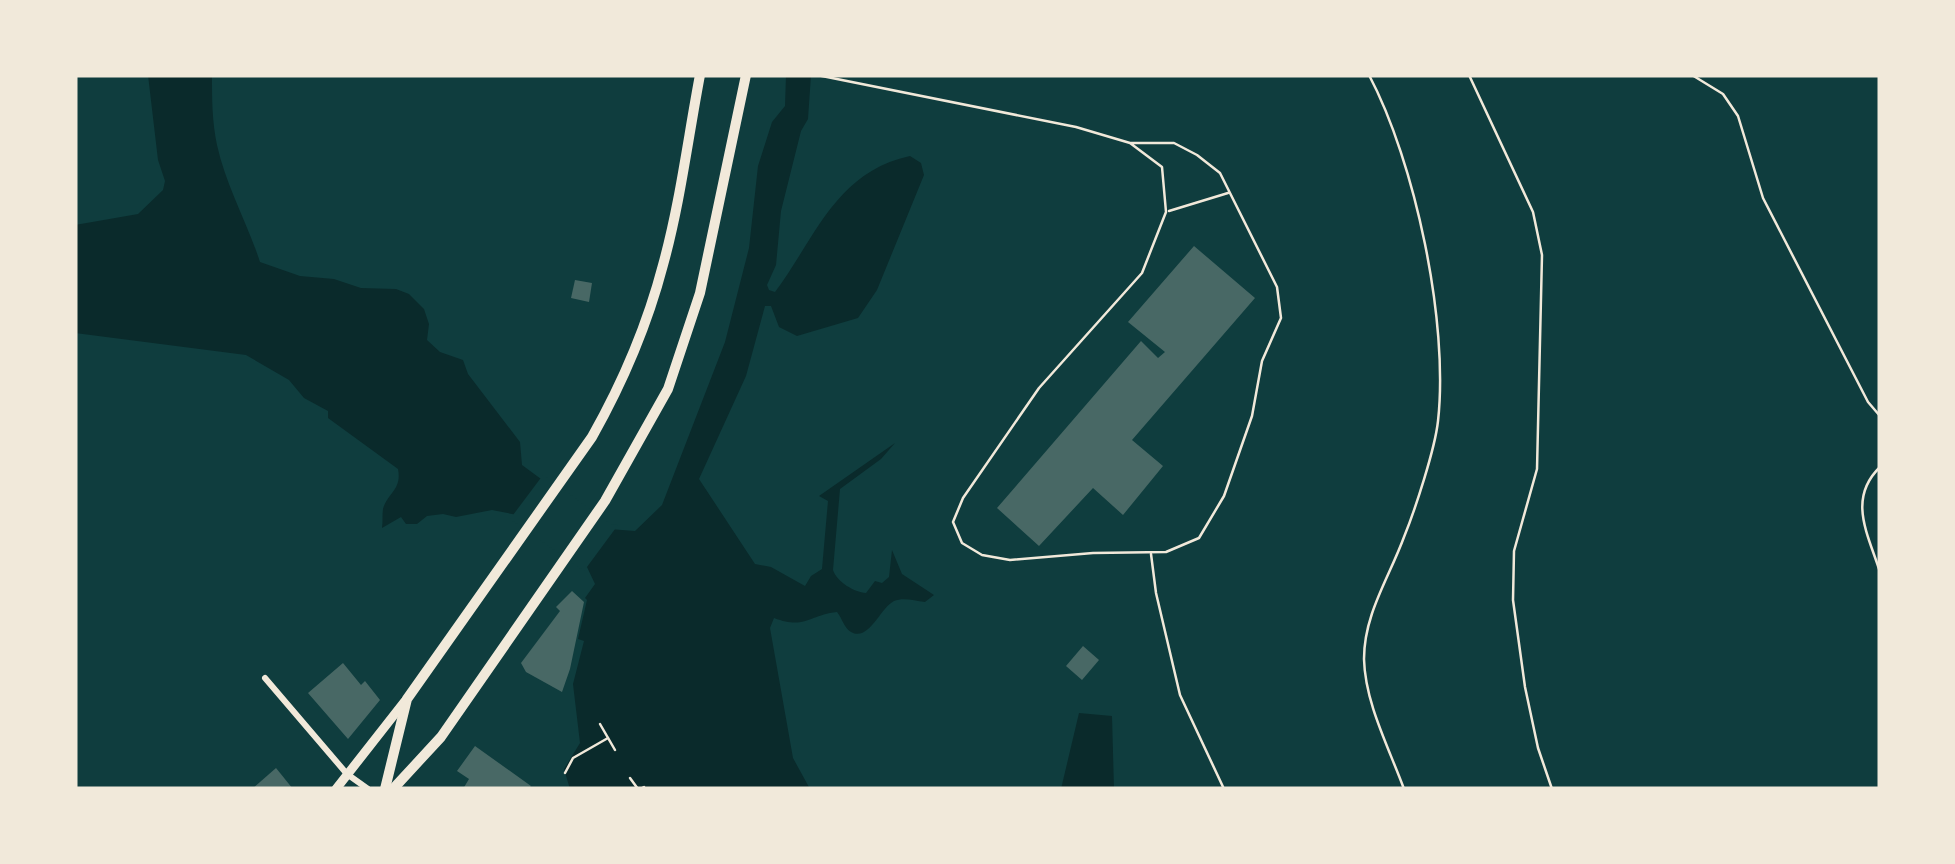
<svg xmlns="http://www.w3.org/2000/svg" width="1955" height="864" viewBox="0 0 1955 864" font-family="Karla,sans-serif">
	<rect width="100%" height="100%" fill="#0f3d3e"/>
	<!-- water -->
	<g fill="#0a2a2b">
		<path d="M148,75H212C212,99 212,121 217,145C226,186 247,222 260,262L300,276L334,279L361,288L396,289L409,294L424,309L429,324L427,340L440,352L463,360L468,374L520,442L522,465L609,529L635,531L662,505L725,342L749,248L758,166L772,122L785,106L786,75H811L808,119L801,131L781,211L776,265L767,285L769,290L775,292C816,237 836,172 910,156L921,163L924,175L877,290L858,318L797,336L779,327L771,306H765L746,376L699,479L755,564L771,567L805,586L811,576L822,569L828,501L819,496L895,443L881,459L840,489L833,570C837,582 854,592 866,593L875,581L882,583L889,577L892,550L902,574L934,595L925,602C914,601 904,597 894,601C880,608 869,642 851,632C844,628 842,618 837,612C809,615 805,630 774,618L770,628L793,758L810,789H570L564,769L580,743L573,684L584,641L578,639L587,600L585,598L595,584L587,567L517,515L492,510L456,517L443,514L427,516L417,524H406L401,517L382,528C383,522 382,515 383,509C388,492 402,490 398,469L328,418V411L304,398L289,380L246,355L75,333V225L138,214L163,190L165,181L158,160Z"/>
		<path d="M1079,713L1112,716L1114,789H1061Z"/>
	</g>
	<!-- pier -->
	<path fill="#0f3d3e" d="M543,475L611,524L618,525L584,571L510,519Z"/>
	<!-- building -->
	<g fill="#486865">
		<path d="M1194,246L1255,298L1132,440L1163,466L1123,515L1093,488L1039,546L997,508L1141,341L1158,358L1165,352L1128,322Z"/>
		<path d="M575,280L592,283L589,302L571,298Z"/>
		<path d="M572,591L584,602L570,669L562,692L526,672L521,663L560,611L556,607Z"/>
		<path d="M1083,646L1099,660L1082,680L1066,666Z"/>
		<path d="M343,663L361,685L365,681L380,700L348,739L308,693Z"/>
		<path d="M475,746L531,786L528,789H463L469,779L457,771Z"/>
		<path d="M276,768L293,789H252Z"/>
	</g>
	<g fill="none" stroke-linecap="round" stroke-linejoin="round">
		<!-- path -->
		<g stroke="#f1e9da" stroke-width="2.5">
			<path d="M600,724L615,750"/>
			<path d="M565,773L573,758L608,738"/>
			<path d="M630,778L638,789"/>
			<path d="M640,789L644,787"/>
		</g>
		<!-- service -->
		<g stroke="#f1e9da" stroke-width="2.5">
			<path d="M817,75L1076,127L1130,143L1162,167L1166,212L1142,273L1039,388L963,498L953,522L962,543L982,555L1010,560L1093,553L1166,552L1199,538L1224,496L1252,416L1262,361L1281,318L1277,287L1220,173L1197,155L1174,143H1130"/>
			<path d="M1369,75C1415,162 1449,322 1438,421C1435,449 1415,510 1404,537C1389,578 1364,614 1364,659C1365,703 1389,748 1404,789"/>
			<path d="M1469,75L1533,212L1542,255L1537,469L1514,551L1513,600L1525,687L1538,748L1552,789"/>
			<path d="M1692,75L1723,94L1738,116L1763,198L1868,402L1880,416"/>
			<path d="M1169,211L1228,193"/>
			<path d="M1880,467C1847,499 1868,534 1880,572"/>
			<path d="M1151,554L1156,593L1180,695L1224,789"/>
		</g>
		<!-- minor -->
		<path stroke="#f1e9da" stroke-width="6" d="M265,678L347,774L368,789"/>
		<!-- secondary -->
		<path stroke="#f1e9da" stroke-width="9" d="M336,789L405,701"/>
		<!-- primary -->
		<g stroke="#f1e9da" stroke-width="10">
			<path d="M385,789L407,699L592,437C623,382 647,326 663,265C680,204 688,138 700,75"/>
			<path d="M393,789L441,737L605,501L668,389L700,293L746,75"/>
		</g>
	</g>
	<!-- border -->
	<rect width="1955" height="864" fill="none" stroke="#f1e9da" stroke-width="155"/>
</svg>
